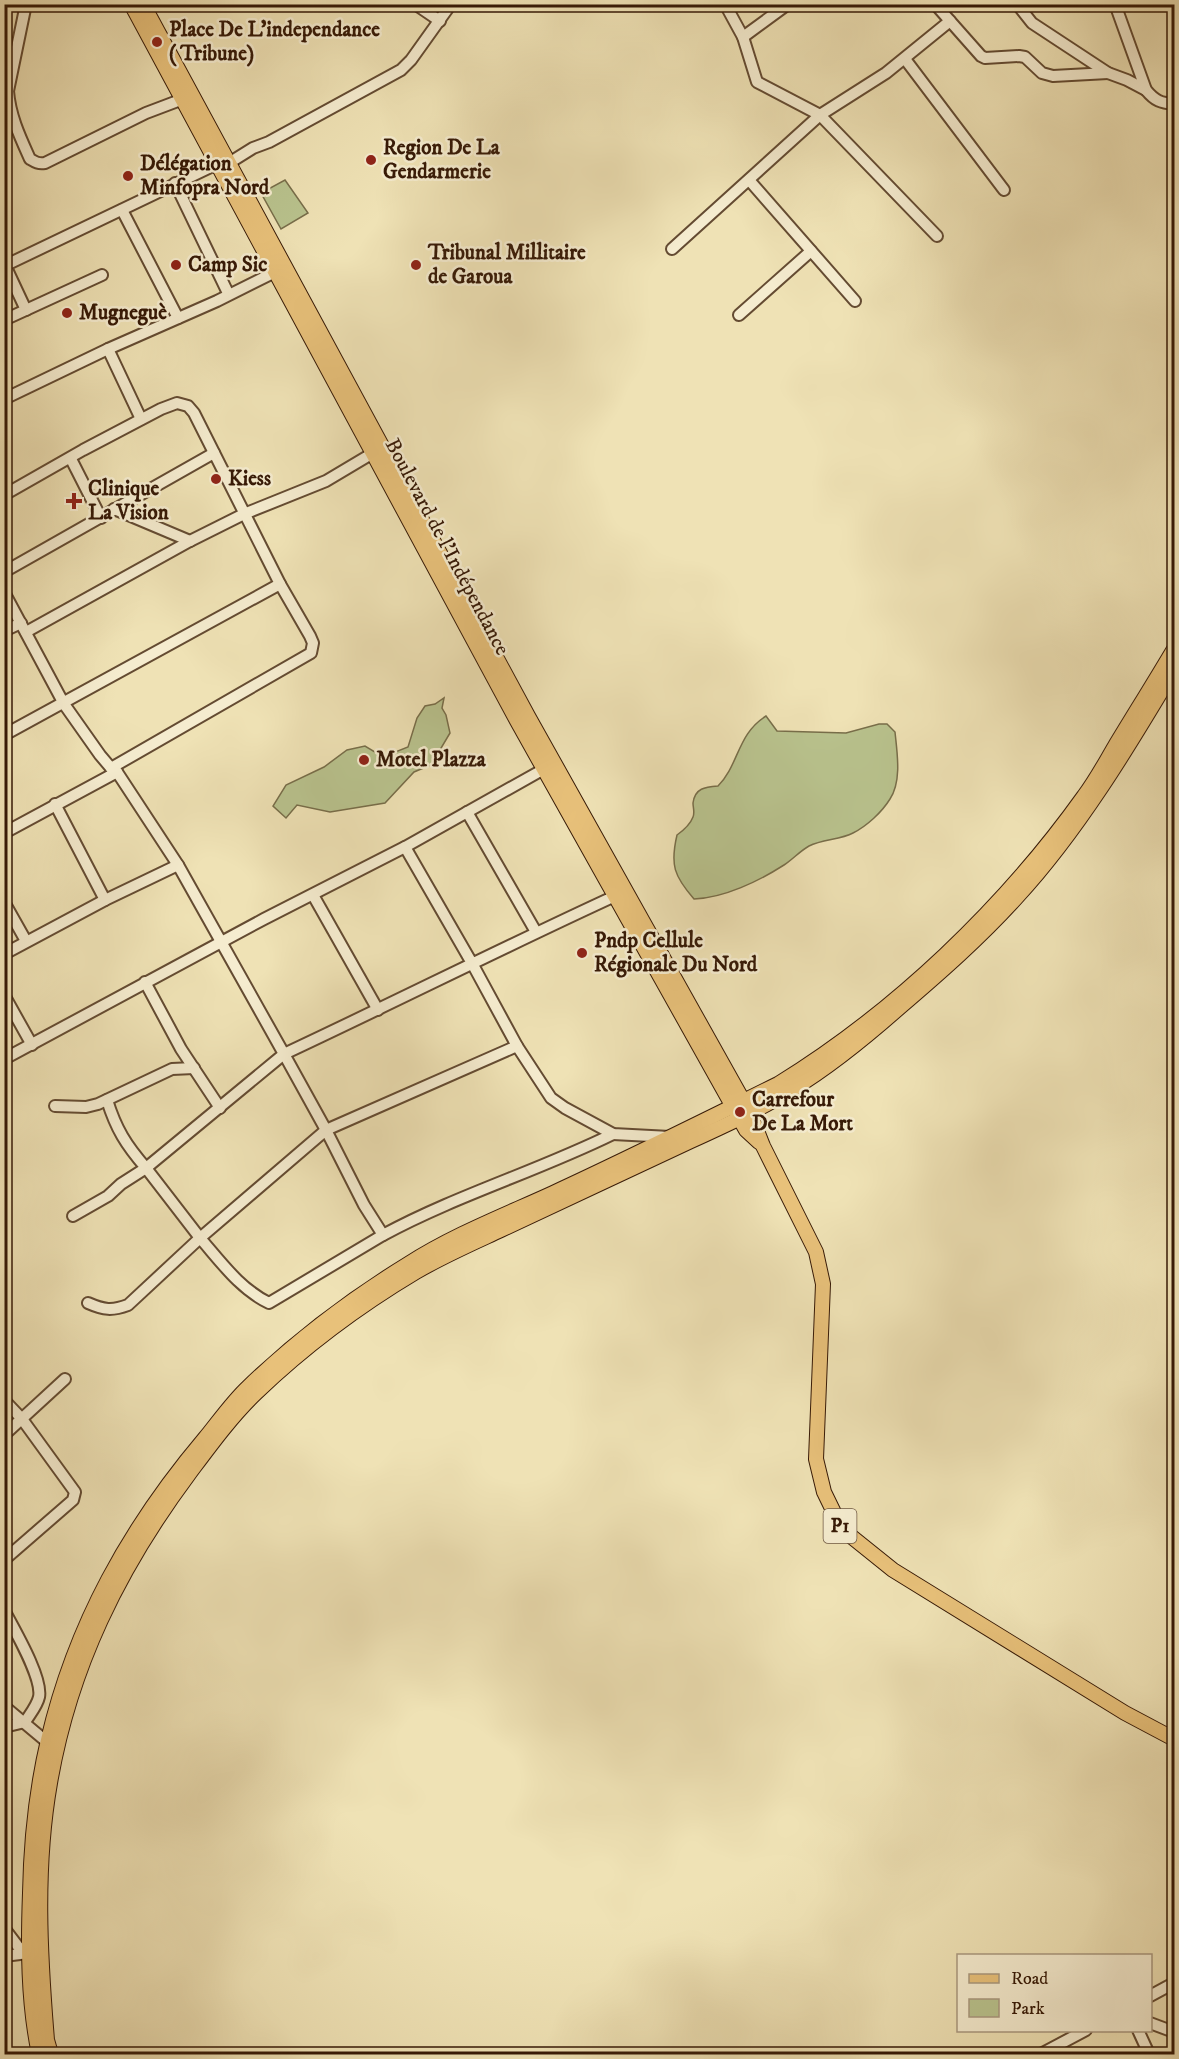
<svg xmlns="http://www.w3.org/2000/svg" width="1179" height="2059" viewBox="0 0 1179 2059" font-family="'IM FELL DW Pica',serif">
	<rect width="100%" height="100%" fill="#efe2b5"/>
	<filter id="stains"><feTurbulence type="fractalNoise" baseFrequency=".00333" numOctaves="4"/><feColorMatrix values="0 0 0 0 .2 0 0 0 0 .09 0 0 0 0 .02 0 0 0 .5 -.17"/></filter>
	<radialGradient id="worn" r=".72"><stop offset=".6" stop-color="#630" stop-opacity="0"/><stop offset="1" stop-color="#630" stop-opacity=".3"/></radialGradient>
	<!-- green -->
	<g fill="#b9c38e" stroke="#786e4a" stroke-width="1.5">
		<path d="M285,180L308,213L281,229L261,193Z"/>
		<path d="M444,698L442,708L446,715L450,733L431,765L414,772L385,803L330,812L297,805L286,818L273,806L286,785L324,767L347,750L365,746L383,757L408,747L417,718L425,706L435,704Z"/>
		<path d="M766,716L777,731L846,733L879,724H887L895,732C897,752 902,781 890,799C882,812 867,826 853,833C840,840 823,839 809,846C800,851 792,860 784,865C759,881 724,898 694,899C674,876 670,865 677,835C684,830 690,825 693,817C695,812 693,808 693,803C695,788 705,787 718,786C739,765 737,734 766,716Z"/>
	</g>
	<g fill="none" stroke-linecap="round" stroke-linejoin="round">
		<!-- minor casing -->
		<g stroke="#644b32" stroke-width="14">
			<g id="minor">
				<path d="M26,4L8,91C10,116 20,137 30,159C35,162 38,164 45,163L146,113L183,99"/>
				<path d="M415,4L440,21"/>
				<path d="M725,4L743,37L757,82L820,115L937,236"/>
				<path d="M935,4L981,56L985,58L1019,56L1025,57L1042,73L1053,76L1108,73"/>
				<path d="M1017,4L1032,23L1108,73L1127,80L1146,90"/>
				<path d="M1115,4L1146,90C1155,101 1161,103 1174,104"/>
				<path d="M743,37L788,4"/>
				<path d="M905,59L1004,190"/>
				<path d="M229,163L253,148L269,142L401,70L411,60L451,4"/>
				<path d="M749,180L855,301"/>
				<path d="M175,183L227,291"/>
				<path d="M122,210L178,318"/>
				<path d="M672,249L820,115L886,73L950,21"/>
				<path d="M4,263L26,310"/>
				<path d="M4,266L217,164"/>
				<path d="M739,315L811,251"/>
				<path d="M4,320L102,275"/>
				<path d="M108,349L141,419"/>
				<path d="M4,399L108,349L217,301L275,272"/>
				<path d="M71,459L101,518"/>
				<path d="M4,495L83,450L161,409L177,403L188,406L194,413L280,584L4,735"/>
				<path d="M114,509L190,541"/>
				<path d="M4,572L214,453"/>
				<path d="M4,592L64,704L100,755L111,768L117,772L178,865L284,1054L146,1168L200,1238L326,1130L364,1205L383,1235C457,1195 538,1171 613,1134"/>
				<path d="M4,631L21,623"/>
				<path d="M26,632L190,541L244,514L326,481L373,453"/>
				<path d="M111,768L311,653L313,643L310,636L280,584"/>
				<path d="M55,804L105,900"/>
				<path d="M467,812L536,932"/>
				<path d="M4,833L117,772"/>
				<path d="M405,847L473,965L517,1046L326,1130L284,1054C395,1002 504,947 615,896"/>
				<path d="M313,895L378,1010"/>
				<path d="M4,902L26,941"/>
				<path d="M4,954L105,900L178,865"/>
				<path d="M145,982L181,1049L220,1108"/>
				<path d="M4,995L32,1045"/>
				<path d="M517,1046L551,1098L565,1108L613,1134L670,1137"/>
				<path d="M4,1059L264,919L405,847L544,769"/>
				<path d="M55,1106L86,1107L98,1104L172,1069L194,1068"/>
				<path d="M73,1216L108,1196L121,1184L146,1168C126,1145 116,1129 107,1100"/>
				<path d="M88,1303C104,1310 112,1311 128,1305L200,1238C221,1262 240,1289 269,1303L383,1235"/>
				<path d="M4,1400L22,1419L75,1492L73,1500L4,1560"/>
				<path d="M4,1435L65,1379"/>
				<path d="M4,1610C14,1629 43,1678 39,1697C37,1706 30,1714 25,1722L4,1727"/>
				<path d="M4,1706L47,1742"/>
				<path d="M4,1928L23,1953"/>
				<path d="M4,1956L28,1953"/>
				<path d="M1150,1996L1174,1983"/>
				<path d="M1150,2023L1174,2032"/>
				<path d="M1138,2030L1149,2054"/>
				<path d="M1041,2054L1086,2030"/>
			</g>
		</g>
		<!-- major casing -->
		<g stroke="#361906" stroke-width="16">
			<g id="major">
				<path d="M131,4L517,721L746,1130L759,1142"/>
				<path d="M143,4L528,716L750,1113L763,1146L816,1252L823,1284L816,1459L824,1492L842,1529L893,1570L1125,1713L1174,1739"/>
				<path d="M39,2054C28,2002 28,1946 30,1893C31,1841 36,1791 48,1740C75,1625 129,1528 205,1438C219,1421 232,1402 248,1387C297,1340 351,1299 408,1264C453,1235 505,1215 553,1193C629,1158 703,1121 778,1084C895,1012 1004,908 1084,796C1096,780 1105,763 1115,746C1135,713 1155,681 1174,649"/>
				<path d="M51,2054L47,2040C40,1955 35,1868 50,1783C70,1667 119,1568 189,1474C210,1446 231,1417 256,1393C304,1347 359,1306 416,1272C443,1256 473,1243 501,1230C564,1200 628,1171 691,1141C726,1125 761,1109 793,1089C831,1066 865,1038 899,1008C940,973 981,937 1017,897C1077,832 1129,746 1174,670"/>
			</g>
		</g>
		<!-- minor -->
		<use href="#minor" stroke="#f5eccf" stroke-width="10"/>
		<!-- major -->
		<use href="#major" stroke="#e8c17a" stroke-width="14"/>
	</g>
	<!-- markers -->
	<g fill="#8f2418" stroke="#f5eccf" stroke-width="2">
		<circle cx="157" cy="42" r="6"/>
		<circle cx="371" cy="160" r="6"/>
		<circle cx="128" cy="176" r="6"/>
		<circle cx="176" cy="265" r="6"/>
		<circle cx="416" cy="265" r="6"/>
		<circle cx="67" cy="313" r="6"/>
		<circle cx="216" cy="479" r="6"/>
		<path d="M71 492h6v6h6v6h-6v6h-6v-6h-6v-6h6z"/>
		<circle cx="364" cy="760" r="6"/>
		<circle cx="582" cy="953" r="6"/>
		<circle cx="740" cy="1112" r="6"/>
	</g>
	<g text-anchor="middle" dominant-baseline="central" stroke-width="5" stroke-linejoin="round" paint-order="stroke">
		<!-- shield labels -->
		<rect fill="#f5eccf" stroke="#6f5842" stroke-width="1.5" x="823.5" y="1509" width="33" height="34" rx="4.5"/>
		<g font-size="20" font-weight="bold" fill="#361906">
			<text x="840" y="1526">P1</text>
		</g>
		<!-- poi labels -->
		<g font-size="21" font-weight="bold" fill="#361906" stroke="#f5eccf" text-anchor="start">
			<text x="169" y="30">Place De L'independance<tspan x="169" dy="24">( Tribune)</tspan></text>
			<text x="383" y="148">Region De La<tspan x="383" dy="24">Gendarmerie</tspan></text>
			<text x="140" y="164">Délégation<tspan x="140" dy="24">Minfopra Nord</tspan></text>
			<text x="428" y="253">Tribunal Millitaire<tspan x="428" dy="24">de Garoua</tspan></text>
			<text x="188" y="265">Camp Sic</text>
			<text x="79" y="313">Mugneguè</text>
			<text x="228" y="479">Kiess</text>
			<text x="88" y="489">Clinique<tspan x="88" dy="24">La Vision</tspan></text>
			<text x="376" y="760">Motel Plazza</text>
			<text x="594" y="941">Pndp Cellule<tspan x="594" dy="24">Régionale Du Nord</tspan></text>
			<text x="752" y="1100">Carrefour<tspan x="752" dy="24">De La Mort</tspan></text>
		</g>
		<!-- street labels -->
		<g font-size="21" fill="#361906" stroke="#f5eccf">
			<text transform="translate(447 547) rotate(62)">Boulevard de l'Indépendance</text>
		</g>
	</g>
	<!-- margin -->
	<rect width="1179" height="2059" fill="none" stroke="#efe2b5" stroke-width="24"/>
	<rect x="6" y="6" width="1167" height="2047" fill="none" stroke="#361906" stroke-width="3"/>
	<rect x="12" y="12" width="1155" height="2035" fill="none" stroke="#361906" stroke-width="1.5"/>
	<!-- legend -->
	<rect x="957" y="1954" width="195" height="78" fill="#f5eccf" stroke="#a9987f" stroke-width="1.5"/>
	<rect x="969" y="1974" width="30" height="9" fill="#e8c17a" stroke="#a9987f" stroke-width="1.5"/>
	<text x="1011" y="1984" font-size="18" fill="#361906">Road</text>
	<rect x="969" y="1999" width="30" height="18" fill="#b9c38e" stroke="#a9987f" stroke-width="1.5"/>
	<text x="1011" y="2014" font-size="18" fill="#361906">Park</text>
	<rect width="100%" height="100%" filter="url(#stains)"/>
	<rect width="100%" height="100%" fill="url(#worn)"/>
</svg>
